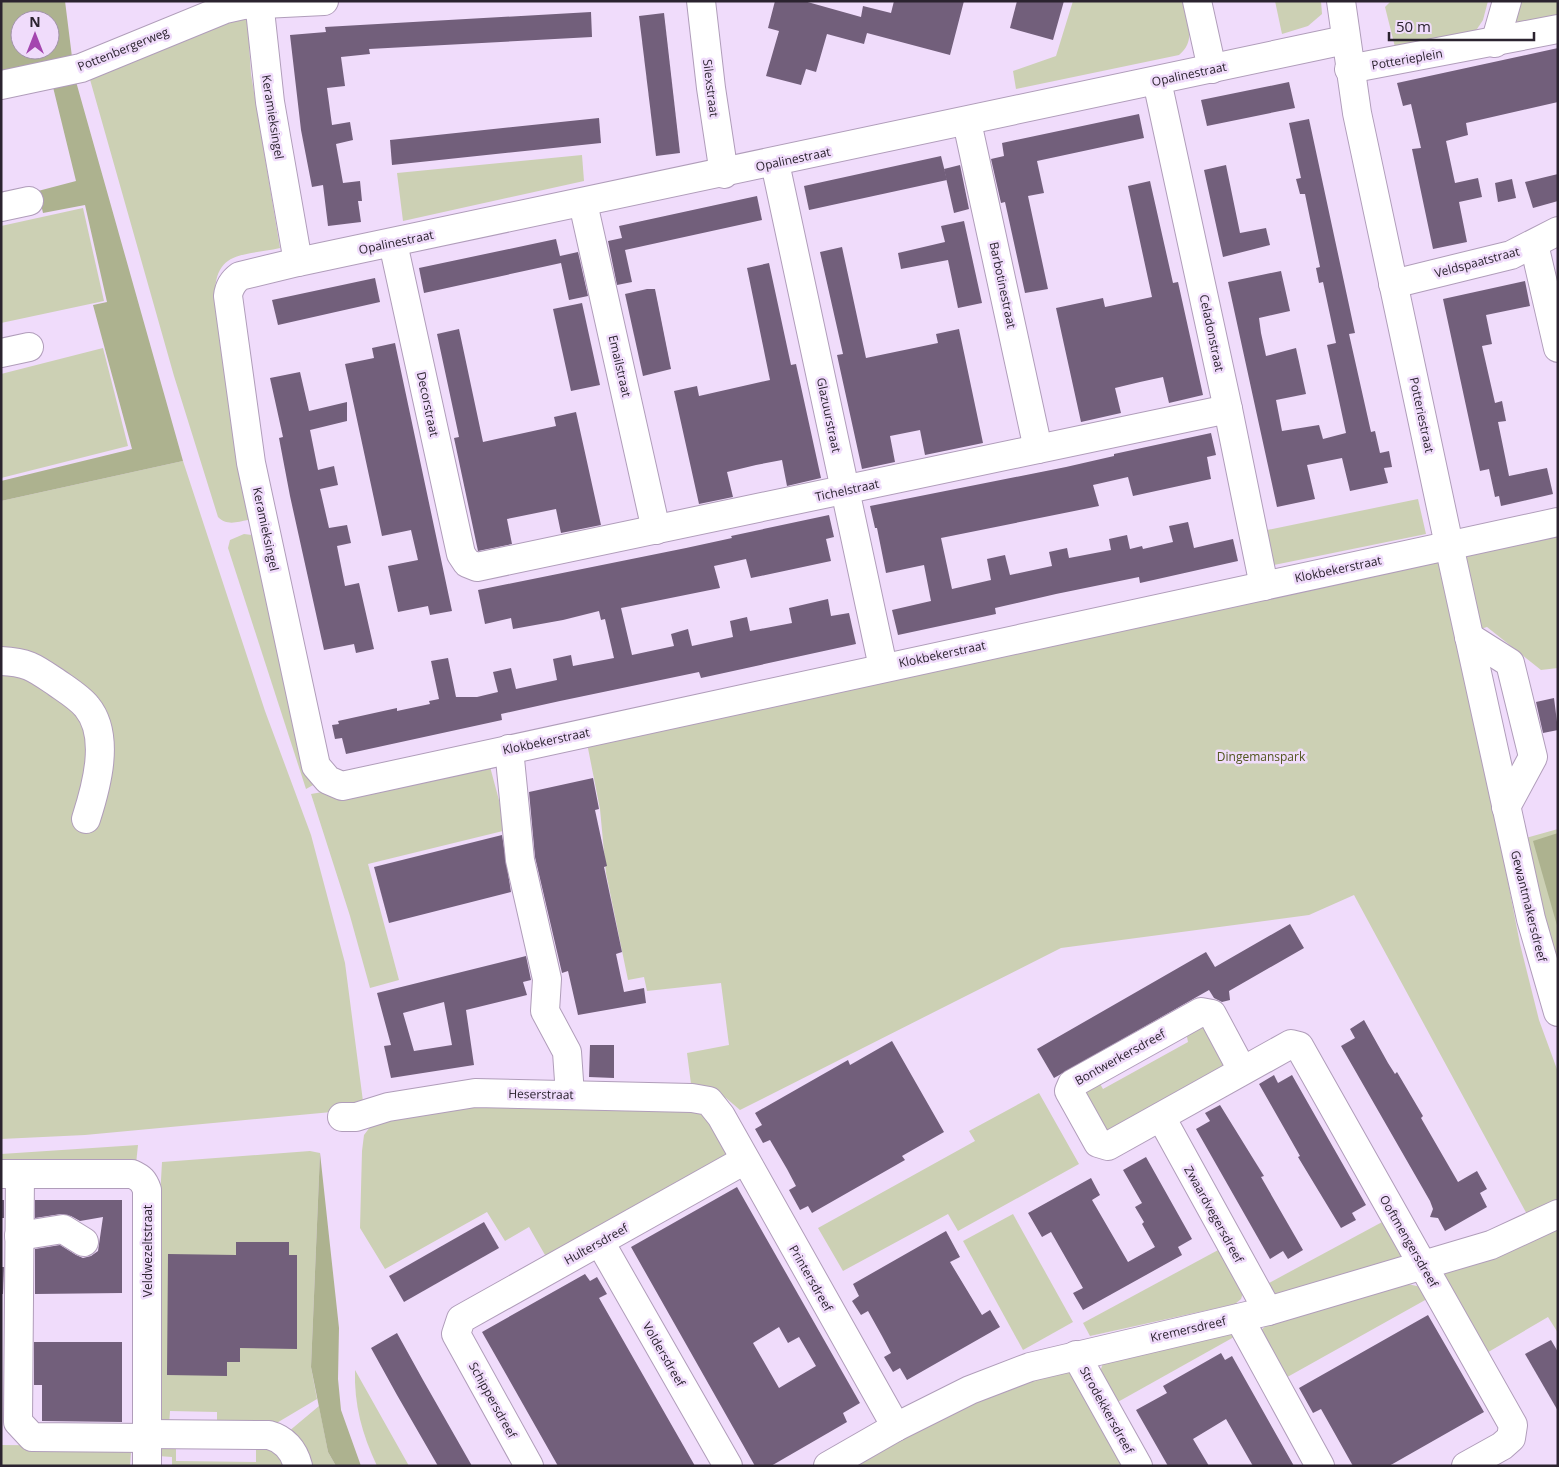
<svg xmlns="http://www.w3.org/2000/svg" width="1559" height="1467" viewBox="0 0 1559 1467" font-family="'Open Sans',sans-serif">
	<rect width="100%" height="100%" fill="#f0dcfb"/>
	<!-- green -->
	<g fill="#ccd0b4">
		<path d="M1073,1H1183C1187,20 1197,41 1179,55L1016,89L1013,71L1056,56Z"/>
		<path d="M1275,1H1321L1322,14L1308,26L1282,34Z"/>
		<path d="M1391,1H1488L1483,20L1475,32L1395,47L1385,7Z"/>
		<path d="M1516,1H1558V23H1517L1514,18Z"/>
		<path d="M247,13L251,74L280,248C244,256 215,250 215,295L253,514L248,520C237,522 227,526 218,517L174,376L89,76Z"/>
		<path d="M582,155L584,181L403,221L397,173Z"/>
		<path d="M83,208L104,301L1,323V226Z"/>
		<path d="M103,348L128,446L1,478V374Z"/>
		<path d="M183,461L265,711L311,835L345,963L364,1109L85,1135L1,1139V501Z"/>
		<path d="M1418,499L1426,534L1274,565L1267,530Z"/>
		<path d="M1558,524V668L1541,670L1487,627L1460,635L1520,944L1539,1020L1558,1072V1333L1548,1317L1485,1354L1438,1268L1536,1231L1354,895L1309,915L1061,948L740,1110L726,1098L691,1084L687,1053L729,1045L721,983L647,991L644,977L628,980L606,873L600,809L585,733Z"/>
		<path d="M244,534L252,535L259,542L315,784L306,789L228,548L230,540Z"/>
		<path d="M489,763L507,830L368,864L399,980L370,988L350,916L311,794Z"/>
		<path d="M1558,829V973L1522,839Z"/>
		<path d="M1202,1017L1226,1064L1104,1132L1079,1085L1095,1075L1103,1089L1188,1042L1185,1027Z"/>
		<path d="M1039,1093L1079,1164L958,1231L948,1214L843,1271L818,1228L975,1141L969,1131Z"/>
		<path d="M692,1102L709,1114L729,1156L549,1262L529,1227L505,1241L487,1212L385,1269L360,1228L362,1151L364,1135L373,1123L436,1105Z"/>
		<path d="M138,1145L136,1164H1V1154Z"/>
		<path d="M310,1151L320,1153L311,1367L317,1399L275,1424L217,1427V1412L170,1411L169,1426L159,1422L156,1269L162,1162Z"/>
		<path d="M1013,1214L1073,1322L1023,1350L963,1241Z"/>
		<path d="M1384,1221L1403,1256L1277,1296L1269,1283Z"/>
		<path d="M1220,1249L1243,1293L1241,1299L1235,1304L1090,1336L1083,1323Z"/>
		<path d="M1406,1280L1408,1284L1421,1287L1427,1299L1282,1380L1261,1330L1268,1324Z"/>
		<path d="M1226,1331L1234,1337L1116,1403L1100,1372L1103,1363Z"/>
		<path d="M1070,1369L1122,1466H843L996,1386Z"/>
		<path d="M355,1370L409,1466H377C362,1434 354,1405 355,1370Z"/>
		<path d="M319,1406L328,1452L336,1466H308L288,1432Z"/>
		<path d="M159,1442L176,1443V1461L256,1462V1444H273L288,1466H172V1457L158,1456Z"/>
		<path d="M1,1445L122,1446L131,1452L130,1466H1Z"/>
	</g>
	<!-- forest -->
	<g fill="#adb28f" fill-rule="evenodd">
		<path d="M1,1H65L72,57L1,76ZM20,20H50V50H20Z"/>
		<path d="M75,78L183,461L1,501V481L132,449L93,305L107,302L85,205L43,213L38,191L76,181L52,83Z"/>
		<path d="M1558,833V929L1533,841Z"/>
		<path d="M320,1153L339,1328L338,1379L341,1410L361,1466H336L328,1452L311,1367Z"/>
	</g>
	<!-- building -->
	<g fill="#725f7b" fill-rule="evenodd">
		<path d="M775,1H804L861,17L863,6L891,13L894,1H964L950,55L867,33L864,44L827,34L816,72L806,69L801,85L766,76L779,31L768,28Z"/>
		<path d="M1017,1H1064L1053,40L1010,28Z"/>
		<path d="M591,12L592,37L369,49L370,54L341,57L345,86L327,88L332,125L350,122L353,140L336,144L343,183L360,181L362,201H358L361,222L328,226L323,185L312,187L301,130L290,35L326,32L325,27Z"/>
		<path d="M664,13L680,153L656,156L639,16Z"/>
		<path d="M1558,48V102L1466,123L1468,135L1446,141L1455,183L1478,178L1482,197L1459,202L1467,242L1433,249L1412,149L1421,148L1411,104L1403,106L1397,83Z"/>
		<path d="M1289,82L1295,108L1207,126L1201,100Z"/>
		<path d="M1139,114L1144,138L1037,161L1044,193L1028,196L1048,289L1025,293L1005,202L1001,203L991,159L1004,156L1002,143Z"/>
		<path d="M599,118L601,143L392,165L390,140Z"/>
		<path d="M1309,119L1355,333L1349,334L1371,432L1375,431L1380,453L1389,451L1392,467L1384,468L1388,483L1350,491L1342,458L1307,465L1315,499L1277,507L1228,282L1281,271L1290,311L1259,318L1261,333L1266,356L1296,348L1306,394L1276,400L1282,431L1319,425L1323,439L1346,433L1327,345L1336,343L1323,282L1319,283L1316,268L1320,267L1305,194H1300L1296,179L1301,178L1289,123Z"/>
		<path d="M941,156L947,180L809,210L804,186Z"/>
		<path d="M960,165L969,209L954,213L944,169Z"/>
		<path d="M1226,165L1240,233L1266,228L1270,245L1223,257L1204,170Z"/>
		<path d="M1558,174V201L1533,208L1525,182Z"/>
		<path d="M1512,179L1516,198L1498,202L1495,183Z"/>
		<path d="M1150,181L1173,283L1178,282L1203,395L1169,403L1163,377L1140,382L1115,388L1121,413L1081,422L1056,308L1103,298L1105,307L1152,297L1128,186Z"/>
		<path d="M757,196L762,220L625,250L632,282L617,285L608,241L622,238L619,226Z"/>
		<path d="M964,221L982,303L958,308L948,260L901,269L898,253L945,242L941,226Z"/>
		<path d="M556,239L560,256L578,252L588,296L569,300L561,263L424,293L419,268Z"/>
		<path d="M842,247L866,358L938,343L936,334L959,329L983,443L925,455L920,430L890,436L895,462L862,469L837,355L843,354L820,252Z"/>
		<path d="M769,263L791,365L796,364L821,478L787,486L782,460L756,465L727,472L733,497L699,504L674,391L697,386L699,396L770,380L747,268Z"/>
		<path d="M375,278L380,302L278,325L272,300Z"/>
		<path d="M1525,281L1530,306L1486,315L1492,344L1482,346L1495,403L1502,401L1506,421L1498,422L1509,476L1547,468L1553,494L1501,506L1499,496L1495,497L1489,469L1480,471L1443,299Z"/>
		<path d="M647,289H655L671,369L643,376L625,294Z"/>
		<path d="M582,303L600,385L571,391L553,309Z"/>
		<path d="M459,329L483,442L556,426L554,417L576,412L601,525L561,533L556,509L507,519L512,544L478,551L454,438L459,437L437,334Z"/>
		<path d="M395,343L452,611L430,615L428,606L398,612L388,566L418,560L411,530L382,536L345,364L374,358L372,348Z"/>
		<path d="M300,372L309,411L347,402V421L310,430L318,470L334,466L338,485L320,489L329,528L347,525L351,543L337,546L345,586L359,583L374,649L356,653L354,644L324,650L290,496L279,438L283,437L270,378Z"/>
		<path d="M1211,433L1216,455L1207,457L1211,479L1133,496L1128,477L1093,485L1099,506L941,538L952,589L991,580L987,559L1005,555L1010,575L1052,566L1049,552L1067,548L1069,558L1111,550L1109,539L1127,535L1130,549L1142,546L1143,549L1173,542L1169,526L1188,522L1194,548L1233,539L1238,561L1140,583L1139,577L1056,594L995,608L996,614L898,635L892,610L931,601L924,565L886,573L877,528H875L870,506L1066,467L1114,456V454Z"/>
		<path d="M829,515L834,537L826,539L831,561L751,578L746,559L714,566L720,588L621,608L632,655L674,646L671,634L688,629L692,646L733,637L730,621L747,617L750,631L792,623L789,608L828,599L831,616L849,613L856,644L701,678L699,672L560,701L501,714L502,720L346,754L342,738L335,739L332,725L339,724L338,721L397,708V711L430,704L429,701L439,699L431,661L448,658L456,697H477L498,692L493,672L511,668L516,689L557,680L553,659L571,655L573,666L614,658L605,619L601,620L599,611L563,620L513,629L511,618L485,624L478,590L686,548L732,538L731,536Z"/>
		<path d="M1554,698L1558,730L1543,733L1536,702Z"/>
		<path d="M593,778L599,809L595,810L607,866L604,867L622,952L616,954L624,992L644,988L646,1003L578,1015L568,971L562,973L535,857L529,792Z"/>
		<path d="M502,835L511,892L389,923L374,867Z"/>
		<path d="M1290,924L1304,948L1229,991L1230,1000L1222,1002L1214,998L1209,990L1054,1078L1037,1049L1206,952L1215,967Z"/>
		<path d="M526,956L531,980L523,982L527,995L466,1010L474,1065L391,1078L384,1046L391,1045L377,993ZM444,1002L452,1045L414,1051L403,1013Z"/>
		<path d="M1364,1020L1388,1063L1395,1074L1397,1072L1423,1116L1421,1118L1458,1182L1477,1171L1487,1189L1480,1193L1487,1207L1445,1231L1438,1218L1430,1217L1433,1209L1430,1201L1341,1046L1355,1038L1350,1029Z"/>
		<path d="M892,1041L944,1132L902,1156L905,1160L812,1213L808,1206L800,1210L789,1190L796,1186L787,1169L770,1140L763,1143L755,1129L762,1125L755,1113L848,1060L850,1065Z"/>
		<path d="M590,1045H614V1078L589,1077Z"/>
		<path d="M1274,1075L1278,1083L1292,1075L1366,1205L1352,1213L1356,1220L1341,1228L1298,1157L1300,1156L1259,1084Z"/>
		<path d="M1220,1105L1254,1160L1264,1176L1261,1177L1303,1250L1288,1259L1283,1251L1270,1259L1196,1129L1210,1121L1205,1113Z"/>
		<path d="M1146,1157L1192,1239L1178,1247L1182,1255L1083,1310L1073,1293L1083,1288L1051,1232L1042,1237L1028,1213L1091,1178L1100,1195L1092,1200L1128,1262L1155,1247L1142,1224L1144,1222L1135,1207L1142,1203L1123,1170Z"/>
		<path d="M737,1187L860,1403L843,1413L847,1422L771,1466H755L631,1247ZM779,1327L788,1343L799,1337L816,1366L779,1388L753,1343Z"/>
		<rect x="1" y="1200" width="3" height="18"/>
		<path d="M35,1200H122V1293L35,1294V1249L60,1245L76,1255L83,1258L91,1256L98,1251L103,1217L80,1221L71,1216L61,1214L35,1218Z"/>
		<path d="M484,1222L499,1248L404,1302L389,1276Z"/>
		<path d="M946,1231L960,1257L950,1262L982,1315L990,1310L1000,1327L907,1380L900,1368L893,1372L884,1357L891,1353L882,1336L868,1311L861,1315L852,1301L859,1296L853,1284Z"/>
		<path d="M236,1242H289V1255H297V1349L240,1348V1362H227V1376L167,1375L168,1254L236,1255Z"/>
		<path d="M1,1267H4L3,1294H1Z"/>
		<path d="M585,1274L590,1281L597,1277L607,1294L599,1298L695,1466H558L482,1332Z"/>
		<path d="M1428,1315L1484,1412L1389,1466H1353L1321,1409L1313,1413L1299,1388Z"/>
		<path d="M397,1333L423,1380L472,1466H438L397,1395L371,1348Z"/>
		<path d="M1551,1340L1558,1352V1411L1525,1354Z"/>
		<path d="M34,1342H122V1422L42,1421V1385H34Z"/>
		<path d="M1221,1353L1225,1360L1232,1356L1294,1466H1253L1226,1419L1193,1439L1209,1466H1168L1136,1410L1167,1393L1163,1386Z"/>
	</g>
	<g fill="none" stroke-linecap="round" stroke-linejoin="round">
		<!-- minor casing -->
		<g stroke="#b09dba" stroke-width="30">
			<g id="minor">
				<path d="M259,1L270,102L298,262"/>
				<path d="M701,1L711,88L724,174"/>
				<path d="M1197,1L1212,69"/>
				<path d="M1341,1L1357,113L1449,545L1531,919L1558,1012"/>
				<path d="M1345,40L298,262L240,276C233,281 229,287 228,296L251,463L316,766L328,780L342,786L1558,522"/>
				<path d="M1495,43L1507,1"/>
				<path d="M1349,69L1558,29"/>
				<path d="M1157,81L1228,409L1264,586"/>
				<path d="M1,85L81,68L225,9L243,5L324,1"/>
				<path d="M967,122L1038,449"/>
				<path d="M775,163L883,667"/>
				<path d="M583,203L656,530"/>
				<path d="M1,207L29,201"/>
				<path d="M393,243L461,554L467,563L477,567L1228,409"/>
				<path d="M1534,244L1558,348"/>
				<path d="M1393,284L1511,255L1558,231"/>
				<path d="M1,353L29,347"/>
				<path d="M1469,637L1510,663L1533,757L1506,807"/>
				<path d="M1,661C28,662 35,668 57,683C67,690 80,698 87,707C111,736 96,788 86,819"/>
				<path d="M509,749L520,860L547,979L545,1011L567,1052L570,1095"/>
				<path d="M1242,1070L1212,1014L1201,1012L1072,1084L1069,1091L1098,1143L1108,1146L1291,1044L1299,1046L1513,1425L1511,1438L1502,1446L1466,1466"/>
				<path d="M342,1117H356L388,1107L475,1093L692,1098L709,1101L721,1116L896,1427"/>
				<path d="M1161,1117L1268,1311"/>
				<path d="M1,1174H132C141,1178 144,1181 147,1190V1466"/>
				<path d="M20,1174L18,1422L32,1437L148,1438"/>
				<path d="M19,1236L63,1229L84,1242"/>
				<path d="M600,1242L728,1466"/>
				<path d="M1239,1318L1320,1466"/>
				<path d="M1076,1355L1138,1466"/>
				<path d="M148,1434L269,1435C284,1439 294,1450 298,1466"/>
				<path d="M529,1466L456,1334L461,1319L745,1160"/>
				<path d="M828,1466L896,1427L970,1390L1030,1367L1268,1311L1491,1245L1558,1214"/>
			</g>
		</g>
		<!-- minor -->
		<use href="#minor" stroke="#fff" stroke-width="28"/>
	</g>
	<g text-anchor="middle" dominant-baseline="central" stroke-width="5" stroke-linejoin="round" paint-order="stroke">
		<!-- street labels -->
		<g font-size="12" fill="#2b232f" stroke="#f0dcfb">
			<text transform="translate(123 49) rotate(-22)">Pottenbergerweg</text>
			<text transform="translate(1407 59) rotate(-10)">Potterieplein</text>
			<text transform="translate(1189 74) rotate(-12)">Opalinestraat</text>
			<text transform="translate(711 88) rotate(83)">Silexstraat</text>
			<text transform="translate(273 117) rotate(81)">Keramieksingel</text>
			<text transform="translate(793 159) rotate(-12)">Opalinestraat</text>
			<text transform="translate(396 242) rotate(-12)">Opalinestraat</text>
			<text transform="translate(1477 262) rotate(-15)">Veldspaatstraat</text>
			<text transform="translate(1003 285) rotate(78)">Barbotinestraat</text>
			<text transform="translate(1212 333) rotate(78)">Celadonstraat</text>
			<text transform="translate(620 366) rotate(77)">Emailstraat</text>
			<text transform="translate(428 404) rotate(78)">Decorstraat</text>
			<text transform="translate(829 415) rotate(78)">Glazuurstraat</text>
			<text transform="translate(1422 415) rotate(78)">Potteriestraat</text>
			<text transform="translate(847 490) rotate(-12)">Tichelstraat</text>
			<text transform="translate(266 529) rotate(78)">Keramieksingel</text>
			<text transform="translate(1338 569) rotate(-12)">Klokbekerstraat</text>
			<text transform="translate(942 654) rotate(-12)">Klokbekerstraat</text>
			<text transform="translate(546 741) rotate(-12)">Klokbekerstraat</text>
			<text transform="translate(1529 906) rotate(76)">Gewantmakersdreef</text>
			<text transform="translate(1120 1057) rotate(-29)">Bontwerkersdreef</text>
			<text transform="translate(541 1094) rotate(1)">Heserstraat</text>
			<text transform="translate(1214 1214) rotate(61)">Zwaardvegersdreef</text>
			<text transform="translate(1409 1241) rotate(60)">Ooftmengersdreef</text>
			<text transform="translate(596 1244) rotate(-29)">Hultersdreef</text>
			<text transform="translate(147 1251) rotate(-90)">Veldwezeltstraat</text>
			<text transform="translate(811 1278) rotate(60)">Printersdreef</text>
			<text transform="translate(1188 1329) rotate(-13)">Kremersdreef</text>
			<text transform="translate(664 1354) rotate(60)">Voldersdreef</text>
			<text transform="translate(493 1400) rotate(61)">Schippersdreef</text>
			<text transform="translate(1107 1410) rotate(61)">Strodekkersdreef</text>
		</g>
		<!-- park labels -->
		<g font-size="12" fill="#50551d" stroke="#f0dcfb">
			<text x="1261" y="756">Dingemanspark</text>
		</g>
	</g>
	<!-- border -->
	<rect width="1559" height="1467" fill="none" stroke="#2b232f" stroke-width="5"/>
	<!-- north arrow -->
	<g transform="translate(35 35)"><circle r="24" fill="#f0dcfb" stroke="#a192a9"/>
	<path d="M0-4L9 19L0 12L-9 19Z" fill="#a446af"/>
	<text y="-8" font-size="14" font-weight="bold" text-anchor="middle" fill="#2b232f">N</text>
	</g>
	<!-- scale -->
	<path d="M1389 32v8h145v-8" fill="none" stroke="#2b232f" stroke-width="2.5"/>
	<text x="1396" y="32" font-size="15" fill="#2b232f" stroke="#f0dcfb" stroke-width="4" paint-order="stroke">50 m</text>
</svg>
